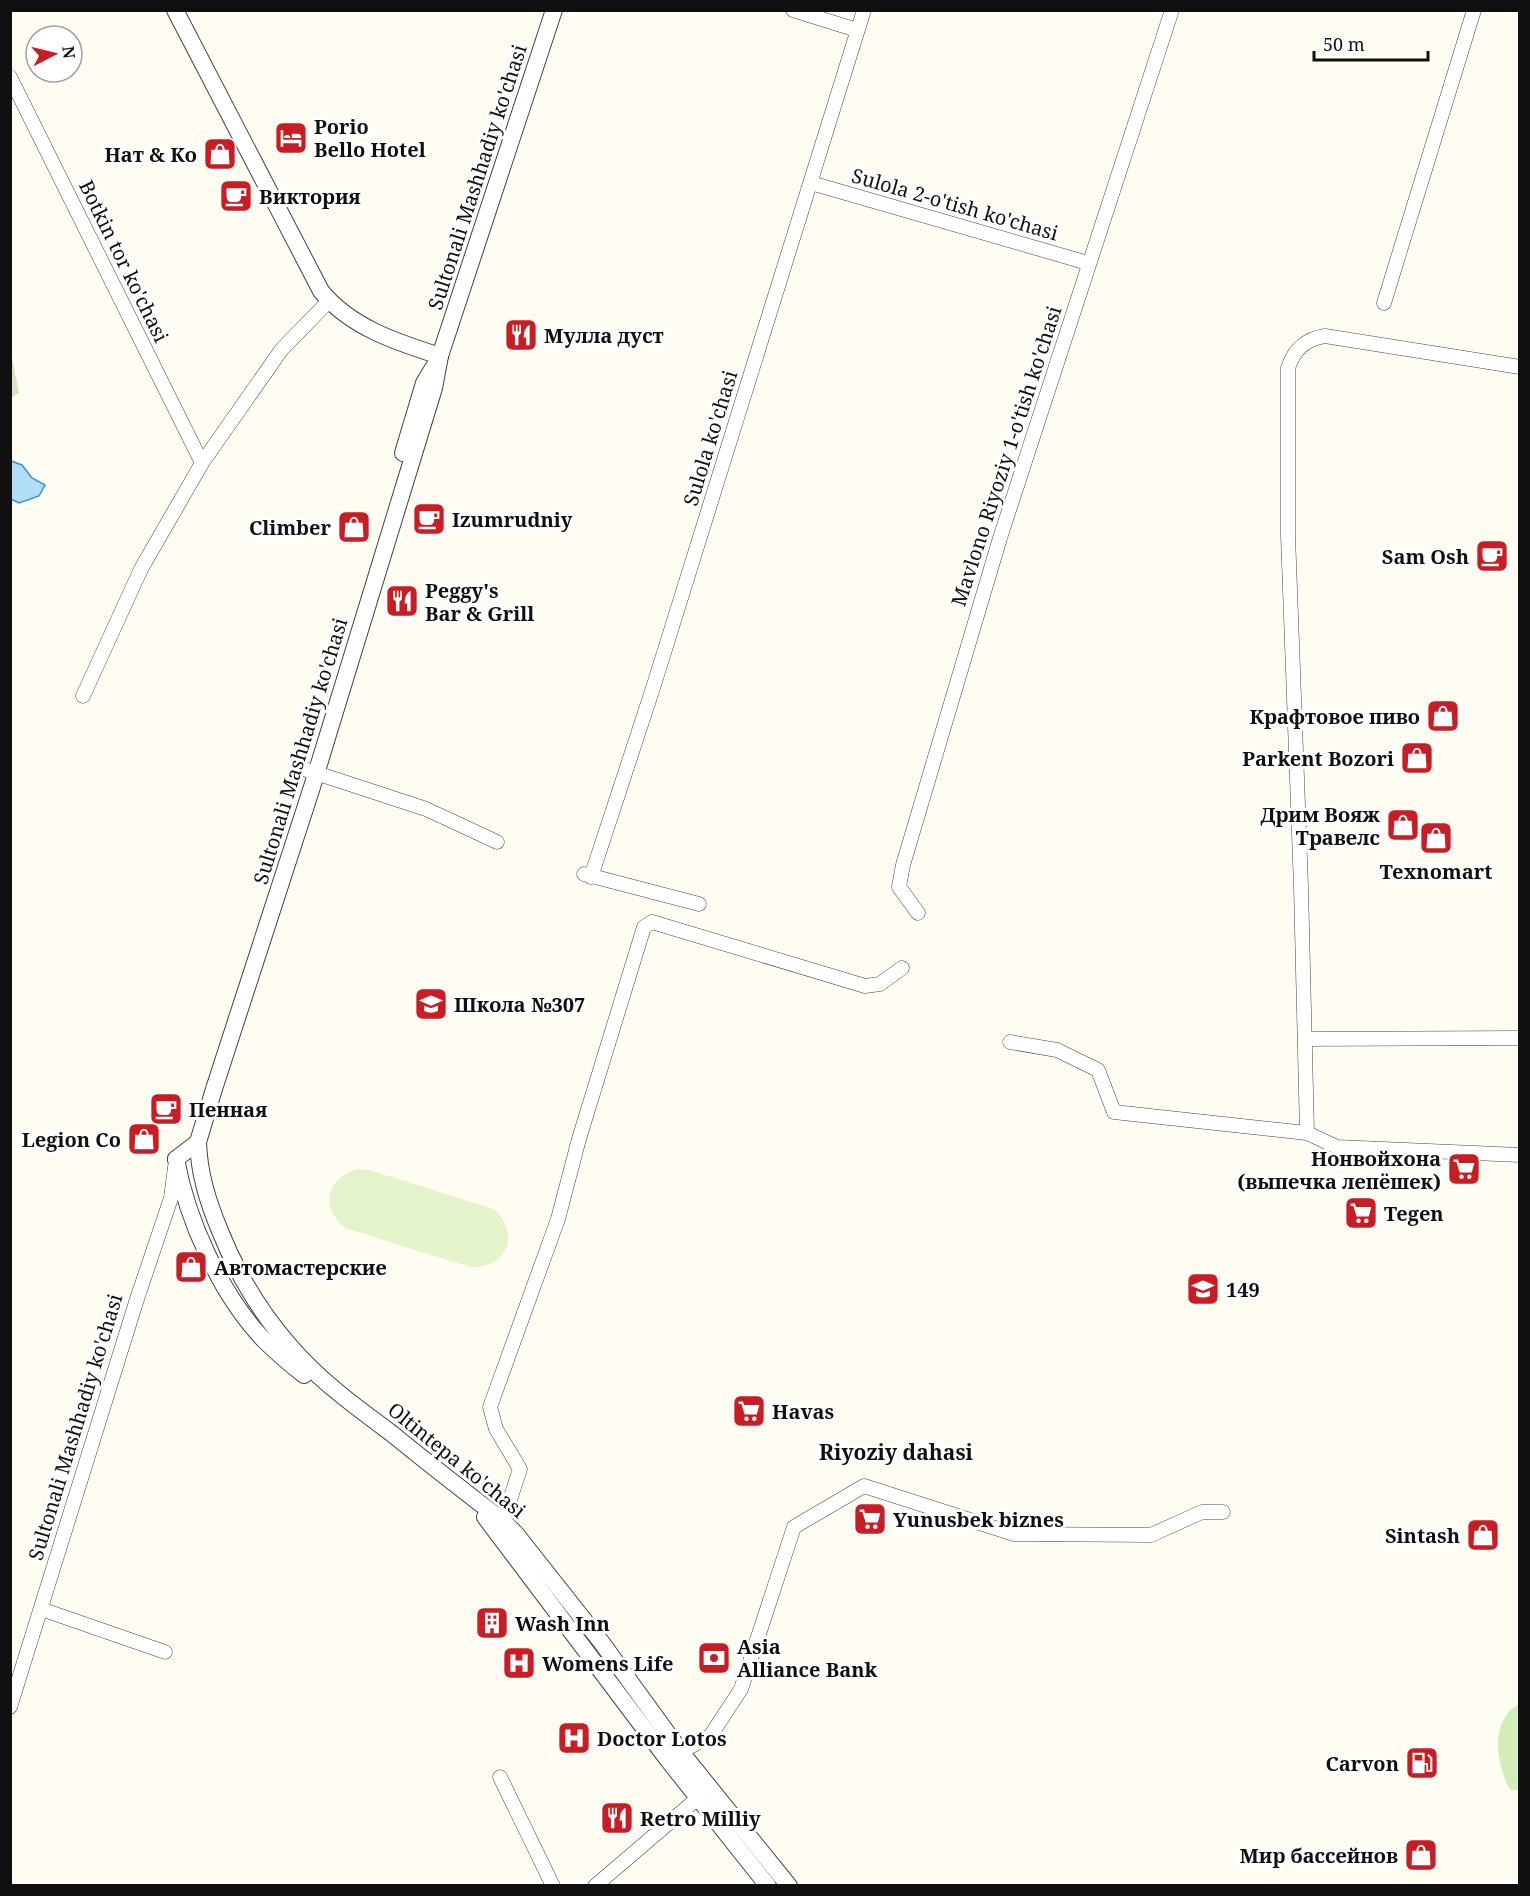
<svg xmlns="http://www.w3.org/2000/svg" width="1530" height="1896" viewBox="0 0 1530 1896" font-family="'Noto Serif',serif">
	<rect width="100%" height="100%" fill="#fffdf2"/>
	<!-- green -->
	<path fill="#d3edb8" d="M1519,1704V1790H1510C1496,1763 1489,1721 1519,1704Z"/>
	<!-- cemetery -->
	<path fill="#d8e4c0" d="M10,348L19,393L11,398H10Z"/>
	<!-- pitch -->
	<path fill="#e5f3cb" d="M359,1169L369,1170L494,1209C521,1233 507,1270 470,1267L345,1228C319,1207 327,1176 359,1169Z"/>
	<!-- water -->
	<path fill="#b3defa" stroke="#3593d6" stroke-width="1.5" d="M11,461L22,465L32,478L45,485L39,496L19,503L11,499Z"/>
	<g fill="none" stroke-linecap="round" stroke-linejoin="round">
		<!-- minor casing -->
		<g stroke="#434343" stroke-width="15">
			<g id="minor">
				<path d="M793,10L857,30"/>
				<path d="M10,77L202,463"/>
				<path d="M811,183L1088,263"/>
				<path d="M1384,303L1474,10"/>
				<path d="M83,696L141,569L202,463L282,349L329,301"/>
				<path d="M307,770L426,809L497,842"/>
				<path d="M584,874L699,904"/>
				<path d="M591,877L653,688L864,10"/>
				<path d="M918,913L899,887L903,865L1000,538L1172,10"/>
				<path d="M1305,1039L1520,1038"/>
				<path d="M1010,1042L1057,1050L1098,1070L1114,1112L1307,1133L1337,1147L1520,1155"/>
				<path d="M1307,1133L1301,887L1288,535V368C1294,350 1305,339 1325,336L1520,367"/>
				<path d="M503,1521L520,1469L496,1429L490,1407L558,1219L579,1139L644,927L652,922L865,986L880,984L902,968"/>
				<path d="M41,1609L165,1652"/>
				<path d="M10,1707L137,1299L171,1198L175,1167"/>
				<path d="M681,1752L711,1735L741,1689L794,1527L864,1486L1014,1534L1151,1535L1202,1512H1223"/>
				<path d="M500,1777L553,1886"/>
				<path d="M595,1886L698,1798"/>
			</g>
		</g>
		<!-- tertiary casing -->
		<g stroke="#434343" stroke-width="18">
			<g id="tertiary">
				<path d="M175,10L321,291C350,327 396,342 440,356"/>
				<path d="M403,453L424,383L435,365"/>
				<path d="M198,1142C199,1174 208,1202 220,1231C246,1296 285,1350 340,1394C357,1408 374,1420 391,1433C428,1463 465,1492 503,1521L516,1534L602,1643L681,1752L789,1886"/>
				<path d="M176,1159L198,1142L214,1089L312,787L434,388L440,356L554,10"/>
				<path d="M176,1159C187,1220 220,1293 263,1339C276,1352 290,1364 304,1375"/>
				<path d="M485,1517L668,1760L768,1886"/>
			</g>
		</g>
		<!-- minor -->
		<use href="#minor" stroke="#fff" stroke-width="14"/>
		<!-- tertiary -->
		<use href="#tertiary" stroke="#fff" stroke-width="16"/>
	</g>
	<!-- icons -->
	<defs>
		<g id="hotel-square" transform="scale(1.725)"><rect x="-9" y="-9" width="18" height="18" rx="4" fill="#ca1d23" stroke="#fff"/><path d="M-6-4.5h1.5V1H6V5H4.5V3h-9V5H-6ZM-4 0a1.8 1.8 0 1 1 3.6 0ZM.5 0V-2.5h3Q6-2.5 6 0Z" fill="#fff"/></g>
		<g id="shop-square" transform="scale(1.725)"><rect x="-9" y="-9" width="18" height="18" rx="4" fill="#ca1d23" stroke="#fff"/><path d="M-5-2.5h2.3a2.7 3.5 0 0 1 5.4 0H5L5.5 6h-11ZM-1.5-2.5h3a1.5 2.3 0 0 0-3 0Z" fill="#fff"/></g>
		<g id="cafe-square" transform="scale(1.725)"><rect x="-9" y="-9" width="18" height="18" rx="4" fill="#ca1d23" stroke="#fff"/><path d="M-5.5-4.5H6V0H3Q3 3.5 0 3.5H-2.5Q-5.5 3.5-5.5 0ZM3-3.2v2h1.7v-2ZM-6 4.5H4V6H-6Z" fill="#fff"/></g>
		<g id="restaurant-square" transform="scale(1.725)"><rect x="-9" y="-9" width="18" height="18" rx="4" fill="#ca1d23" stroke="#fff"/><path d="M-5-6h1v4h1v-4h1v4h1v-4h1v5L-1.5 .5V6h-2V.5L-5-1ZM5-6V6H3V1.5H1.5Q1.5-4 5-6Z" fill="#fff"/></g>
		<g id="school-square" transform="scale(1.725)"><rect x="-9" y="-9" width="18" height="18" rx="4" fill="#ca1d23" stroke="#fff"/><path d="M0-5L7-2L0 1L-7-2ZM-4 1L0 2.5L4 1V4Q0 6-4 4Z" fill="#fff"/></g>
		<g id="supermarket-square" transform="scale(1.725)"><rect x="-9" y="-9" width="18" height="18" rx="4" fill="#ca1d23" stroke="#fff"/><path d="M-6-5.5h2.5l.6 2H6L4.5 2H-2.5L-4.4-4H-6ZM-1.5 3.2a1.3 1.3 0 1 0 .1 0ZM3 3.2a1.3 1.3 0 1 0 .1 0Z" fill="#fff"/></g>
		<g id="building-square" transform="scale(1.725)"><rect x="-9" y="-9" width="18" height="18" rx="4" fill="#ca1d23" stroke="#fff"/><path d="M-4-6H4V6H1V3H-1V6H-4ZM-2.5-4.3h1.7v1.8h-1.7ZM.8-4.3h1.7v1.8H.8ZM-2.5-1h1.7V.8h-1.7ZM.8-1h1.7V.8H.8Z" fill="#fff"/></g>
		<g id="bank-square" transform="scale(1.725)"><rect x="-9" y="-9" width="18" height="18" rx="4" fill="#ca1d23" stroke="#fff"/><path d="M-6-4H6V4H-6ZM0-2.3a2.3 2.3 0 1 0 0 4.6a2.3 2.3 0 1 0 0-4.6Z" fill="#fff"/></g>
		<g id="hospital-square" transform="scale(1.725)"><rect x="-9" y="-9" width="18" height="18" rx="4" fill="#ca1d23" stroke="#fff"/><path d="M-5-5h3v3.5h4V-5h3V5h-3V1.5h-4V5h-3Z" fill="#fff"/></g>
		<g id="fuel-square" transform="scale(1.725)"><rect x="-9" y="-9" width="18" height="18" rx="4" fill="#ca1d23" stroke="#fff"/><path d="M-5.5-6h7V0h2V4h1.3V-2.5L3-4.5l.8-.8L6-3V5H2.5V1h-1V6h-7ZM-4.2-4.7v3.2H.2V-4.7Z" fill="#fff"/></g>
	</defs>
	<g fill-rule="evenodd">
		<use href="#hotel-square" x="291" y="138"/>
		<use href="#shop-square" x="220" y="154"/>
		<use href="#cafe-square" x="236" y="196"/>
		<use href="#restaurant-square" x="521" y="335"/>
		<use href="#cafe-square" x="429" y="519"/>
		<use href="#shop-square" x="354" y="527"/>
		<use href="#cafe-square" x="1492" y="556"/>
		<use href="#restaurant-square" x="402" y="601"/>
		<use href="#shop-square" x="1443" y="716"/>
		<use href="#shop-square" x="1417" y="758"/>
		<use href="#shop-square" x="1403" y="825"/>
		<use href="#shop-square" x="1436" y="838"/>
		<use href="#school-square" x="431" y="1004"/>
		<use href="#cafe-square" x="166" y="1109"/>
		<use href="#shop-square" x="144" y="1139"/>
		<use href="#supermarket-square" x="1464" y="1169"/>
		<use href="#supermarket-square" x="1361" y="1213"/>
		<use href="#shop-square" x="191" y="1267"/>
		<use href="#school-square" x="1203" y="1289"/>
		<use href="#supermarket-square" x="749" y="1411"/>
		<use href="#supermarket-square" x="870" y="1519"/>
		<use href="#shop-square" x="1483" y="1535"/>
		<use href="#building-square" x="492" y="1623"/>
		<use href="#bank-square" x="714" y="1658"/>
		<use href="#hospital-square" x="519" y="1663"/>
		<use href="#hospital-square" x="574" y="1738"/>
		<use href="#fuel-square" x="1422" y="1763"/>
		<use href="#restaurant-square" x="617" y="1818"/>
		<use href="#shop-square" x="1421" y="1855"/>
	</g>
	<g text-anchor="middle" dominant-baseline="central" stroke-width="6" stroke-linejoin="round" paint-order="stroke">
		<!-- poi labels -->
		<g font-size="20" font-weight="bold" fill="#101010" stroke="#fff" text-anchor="start">
			<text x="314" y="126">Porio<tspan x="314" dy="23">Bello Hotel</tspan></text>
			<text x="197" y="154" text-anchor="end">Нат &amp; Ко</text>
			<text x="259" y="196">Виктория</text>
			<text x="544" y="335">Мулла дуст</text>
			<text x="452" y="519">Izumrudniy</text>
			<text x="331" y="527" text-anchor="end">Climber</text>
			<text x="1469" y="556" text-anchor="end">Sam Osh</text>
			<text x="425" y="590">Peggy's<tspan x="425" dy="23">Bar &amp; Grill</tspan></text>
			<text x="1420" y="716" text-anchor="end">Крафтовое пиво</text>
			<text x="1394" y="758" text-anchor="end">Parkent Bozori</text>
			<text x="1380" y="814" text-anchor="end">Дрим Вояж<tspan x="1380" dy="23">Травелс</tspan></text>
			<text x="1436" y="871" text-anchor="middle">Texnomart</text>
			<text x="454" y="1004">Школа №307</text>
			<text x="189" y="1109">Пенная</text>
			<text x="121" y="1139" text-anchor="end">Legion Co</text>
			<text x="1441" y="1158" text-anchor="end">Нонвойхона<tspan x="1441" dy="23">(выпечка лепёшек)</tspan></text>
			<text x="1384" y="1213">Tegen</text>
			<text x="214" y="1267">Автомастерские</text>
			<text x="1226" y="1289">149</text>
			<text x="772" y="1411">Havas</text>
			<text x="893" y="1519">Yunusbek biznes</text>
			<text x="1460" y="1535" text-anchor="end">Sintash</text>
			<text x="515" y="1623">Wash Inn</text>
			<text x="737" y="1646">Asia<tspan x="737" dy="23">Alliance Bank</tspan></text>
			<text x="542" y="1663">Womens Life</text>
			<text x="597" y="1738">Doctor Lotos</text>
			<text x="1399" y="1763" text-anchor="end">Carvon</text>
			<text x="640" y="1818">Retro Milliy</text>
			<text x="1398" y="1855" text-anchor="end">Мир бассейнов</text>
		</g>
		<!-- street labels -->
		<g font-size="20" fill="#101010" stroke="#fff">
			<text transform="translate(477 177) rotate(-72)">Sultonali Mashhadiy ko'chasi</text>
			<text transform="translate(955 204) rotate(16)">Sulola 2-o'tish ko'chasi</text>
			<text transform="translate(124 261) rotate(64)">Botkin tor ko'chasi</text>
			<text transform="translate(710 438) rotate(-73)">Sulola ko'chasi</text>
			<text transform="translate(1006 456) rotate(-72)">Mavlono Riyoziy 1-o'tish ko'chasi</text>
			<text transform="translate(300 751) rotate(-73)">Sultonali Mashhadiy ko'chasi</text>
			<text transform="translate(75 1427) rotate(-73)">Sultonali Mashhadiy ko'chasi</text>
			<text transform="translate(457 1460) rotate(39)">Oltintepa ko'chasi</text>
		</g>
		<!-- neighbourhood labels -->
		<g font-size="21" font-weight="bold" fill="#101010" stroke="#fff">
			<text x="896" y="1452">Riyoziy dahasi</text>
		</g>
	</g>
	<!-- border -->
	<rect width="1530" height="1896" fill="none" stroke="#101010" stroke-width="24"/>
	<!-- north arrow -->
	<g transform="translate(54 54) rotate(83)"><circle r="28" fill="#ffffff" stroke="#9f9f9f" stroke-width="1.5"/>
	<path d="M0-4.5L10 22L0 15L-10 22Z" fill="#ca1d23"/>
	<text y="-9" font-size="16" font-weight="bold" text-anchor="middle" fill="#101010">N</text>
	</g>
	<!-- scale -->
	<path d="M1314 51v9h114v-9" fill="none" stroke="#101010" stroke-width="3"/>
	<text x="1323" y="51" font-size="18" fill="#101010" stroke="#ffffff" stroke-width="4.5" paint-order="stroke">50 m</text>
</svg>
